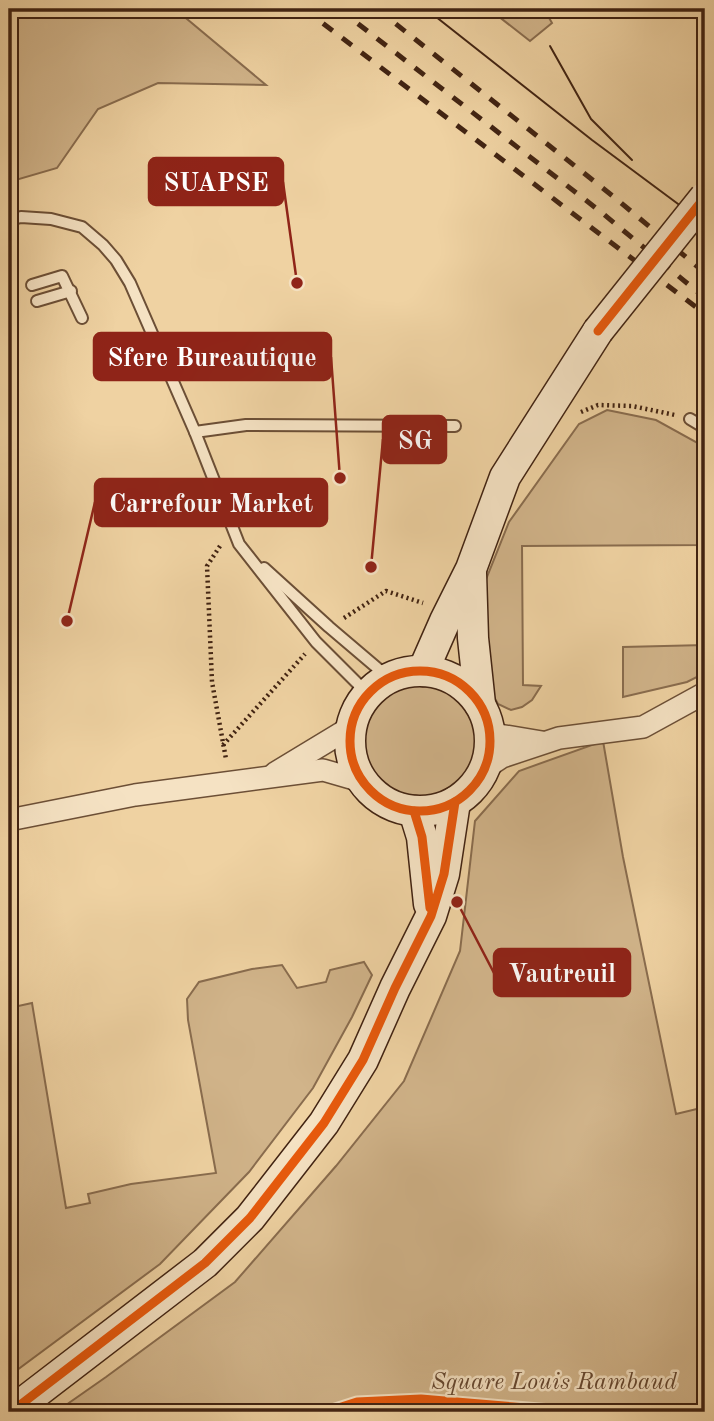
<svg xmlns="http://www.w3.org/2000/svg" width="714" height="1421" viewBox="0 0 714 1421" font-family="'Old Standard TT',serif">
	<rect width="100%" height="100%" fill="#efd2a2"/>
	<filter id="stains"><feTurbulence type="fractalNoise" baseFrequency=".00286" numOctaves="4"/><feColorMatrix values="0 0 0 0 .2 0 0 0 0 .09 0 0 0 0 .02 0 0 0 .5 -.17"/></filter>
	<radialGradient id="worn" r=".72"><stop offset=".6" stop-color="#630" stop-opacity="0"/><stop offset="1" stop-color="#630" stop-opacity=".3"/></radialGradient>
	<!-- green -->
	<g fill="#d1b48a" stroke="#896c4e" stroke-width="2">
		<path d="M9,9H175L266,85L158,83L98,109L57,168L9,182Z"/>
		<path d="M489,9H544L552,23L530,41Z"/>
		<path d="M607,410L656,420L705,447V545L522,546L523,685L541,686L532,700L522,707L511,710L498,704L484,679L485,582L509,522L579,424Z"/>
		<path d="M705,645V673L687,682L623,697V647Z"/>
		<circle cx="419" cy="741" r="70"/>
		<path d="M603,741L623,857L676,1114L705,1107V1412H56L106,1377L235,1282L336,1166L404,1081L460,951L475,821L519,771Z"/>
		<path d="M364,962L372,975L352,1017L313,1088L249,1172L160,1264L9,1376V1008L32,1003L66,1208L90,1203L88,1194L131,1184L216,1173L188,1020L187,999L199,982L252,969L282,965L297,988L326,982L330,970Z"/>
	</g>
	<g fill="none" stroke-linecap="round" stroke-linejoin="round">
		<!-- lane casing -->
		<g stroke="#6c4f36" stroke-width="14">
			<g id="lane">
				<path d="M9,220L21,217L51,219L82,227L103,245L116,260L130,283L195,432L239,544L316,642L368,694"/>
				<path d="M32,285L62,276L82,318"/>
				<path d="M37,301L71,291"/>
				<path d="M690,419L705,428"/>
				<path d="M195,432L246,425L455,426"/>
				<path d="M264,568L329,627L389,678"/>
			</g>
		</g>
		<!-- street casing -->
		<g stroke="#6c4f36" stroke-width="24">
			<g id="street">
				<path d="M488,724L490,732L499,735L542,742"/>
				<path d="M484,769L502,757L559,738L643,727L705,693"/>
				<path d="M275,773L351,727"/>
				<path d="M9,820L135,795L323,770L361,781"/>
			</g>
		</g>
		<!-- secondary casing -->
		<g stroke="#412312" stroke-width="33">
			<g id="secondary">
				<path d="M471,573L473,638L480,704"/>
				<circle cx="420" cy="741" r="70"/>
				<path d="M423,671L445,621L471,569L505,477L598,331"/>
				<path d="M414,811L422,837L429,904"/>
				<path d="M11,1412L205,1263L250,1218L324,1123L363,1060L395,988L431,916L444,874L455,802"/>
			</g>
		</g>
		<!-- path -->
		<g stroke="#412312" stroke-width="4.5" stroke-dasharray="2 3.5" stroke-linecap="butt">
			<path d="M581,412L598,405L632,406L675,415"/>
			<path d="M220,546L207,566L212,682L226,759"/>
			<path d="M344,618L386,591L423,603"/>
			<path d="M223,745L305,654"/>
		</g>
		<!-- lane -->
		<use href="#lane" stroke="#f5e2c3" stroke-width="10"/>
		<!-- street -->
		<use href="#street" stroke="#f5e2c3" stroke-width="21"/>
		<!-- secondary -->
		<use href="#secondary" stroke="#f5e2c3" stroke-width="30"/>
		<!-- tram -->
		<g stroke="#412312" stroke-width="2">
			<path d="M426,9L592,140L705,224"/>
			<path d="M550,46L591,119L632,160"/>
		</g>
		<!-- rail -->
		<g stroke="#412312" stroke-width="5" stroke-dasharray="12 12" stroke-linecap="butt">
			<path d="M304,9L705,314"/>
			<path d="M339,9L601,212L705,298"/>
			<path d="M377,9L614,197L705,273"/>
		</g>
		<!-- secondary-bridge casing -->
		<g stroke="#412312" stroke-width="33" stroke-linecap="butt">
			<path id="secondary-bridge" d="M598,331L705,197"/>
		</g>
		<!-- secondary-bridge -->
		<use href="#secondary-bridge" stroke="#f5e2c3" stroke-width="30"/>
		<!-- cycleway casing -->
		<g stroke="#f5e2c3" stroke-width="13">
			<g id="cycleway">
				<path d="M598,331L705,197"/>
				<circle cx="420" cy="741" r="70"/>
				<path d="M414,811L422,837L430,908"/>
				<path d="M11,1412L205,1263L250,1218L324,1123L363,1060L395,988L431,916L444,874L455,802"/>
				<path d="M326,1412L357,1402L421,1399L574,1412"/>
			</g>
		</g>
		<!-- cycleway -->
		<use href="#cycleway" stroke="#e8590c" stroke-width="9"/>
	</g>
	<g text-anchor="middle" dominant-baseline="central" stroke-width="5" stroke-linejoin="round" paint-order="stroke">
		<!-- park labels -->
		<g font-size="24" font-style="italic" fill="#654730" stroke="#f5e2c3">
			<text x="554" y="1383">Square Louis Rambaud</text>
		</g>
	</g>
	<!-- callouts -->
	<path fill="none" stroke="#8f2418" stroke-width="2.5" d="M297 283L283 182M340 478L331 357M371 567L383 439M67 621L95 502M457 902L494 973"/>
	<g fill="#8f2418" stroke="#f5e2c3" stroke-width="2.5">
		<circle cx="297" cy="283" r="7"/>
		<circle cx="340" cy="478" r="7"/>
		<circle cx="371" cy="567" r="7"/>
		<circle cx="67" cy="621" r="7"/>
		<circle cx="457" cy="902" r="7"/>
	</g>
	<g fill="#8f2418" stroke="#8f2418" stroke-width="2.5">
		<rect x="149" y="158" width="134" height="47" rx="7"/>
		<rect x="94" y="333" width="237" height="47" rx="7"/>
		<rect x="383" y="416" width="63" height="47" rx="7"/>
		<rect x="95" y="479" width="232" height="47" rx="7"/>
		<rect x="494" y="949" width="136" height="47" rx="7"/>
	</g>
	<g font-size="26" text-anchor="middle" font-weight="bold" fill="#fff">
		<text x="216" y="191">SUAPSE</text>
		<text x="212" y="366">Sfere Bureautique</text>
		<text x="415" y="449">SG</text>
		<text x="211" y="512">Carrefour Market</text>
		<text x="562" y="982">Vautreuil</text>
	</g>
	<!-- margin -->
	<rect width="714" height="1421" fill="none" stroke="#efd2a2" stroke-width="35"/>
	<rect x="10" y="10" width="693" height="1400" fill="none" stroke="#412312" stroke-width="3.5"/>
	<rect x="18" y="18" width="679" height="1386" fill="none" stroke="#412312" stroke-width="2"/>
	<rect width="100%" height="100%" filter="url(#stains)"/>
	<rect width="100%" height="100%" fill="url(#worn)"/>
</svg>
